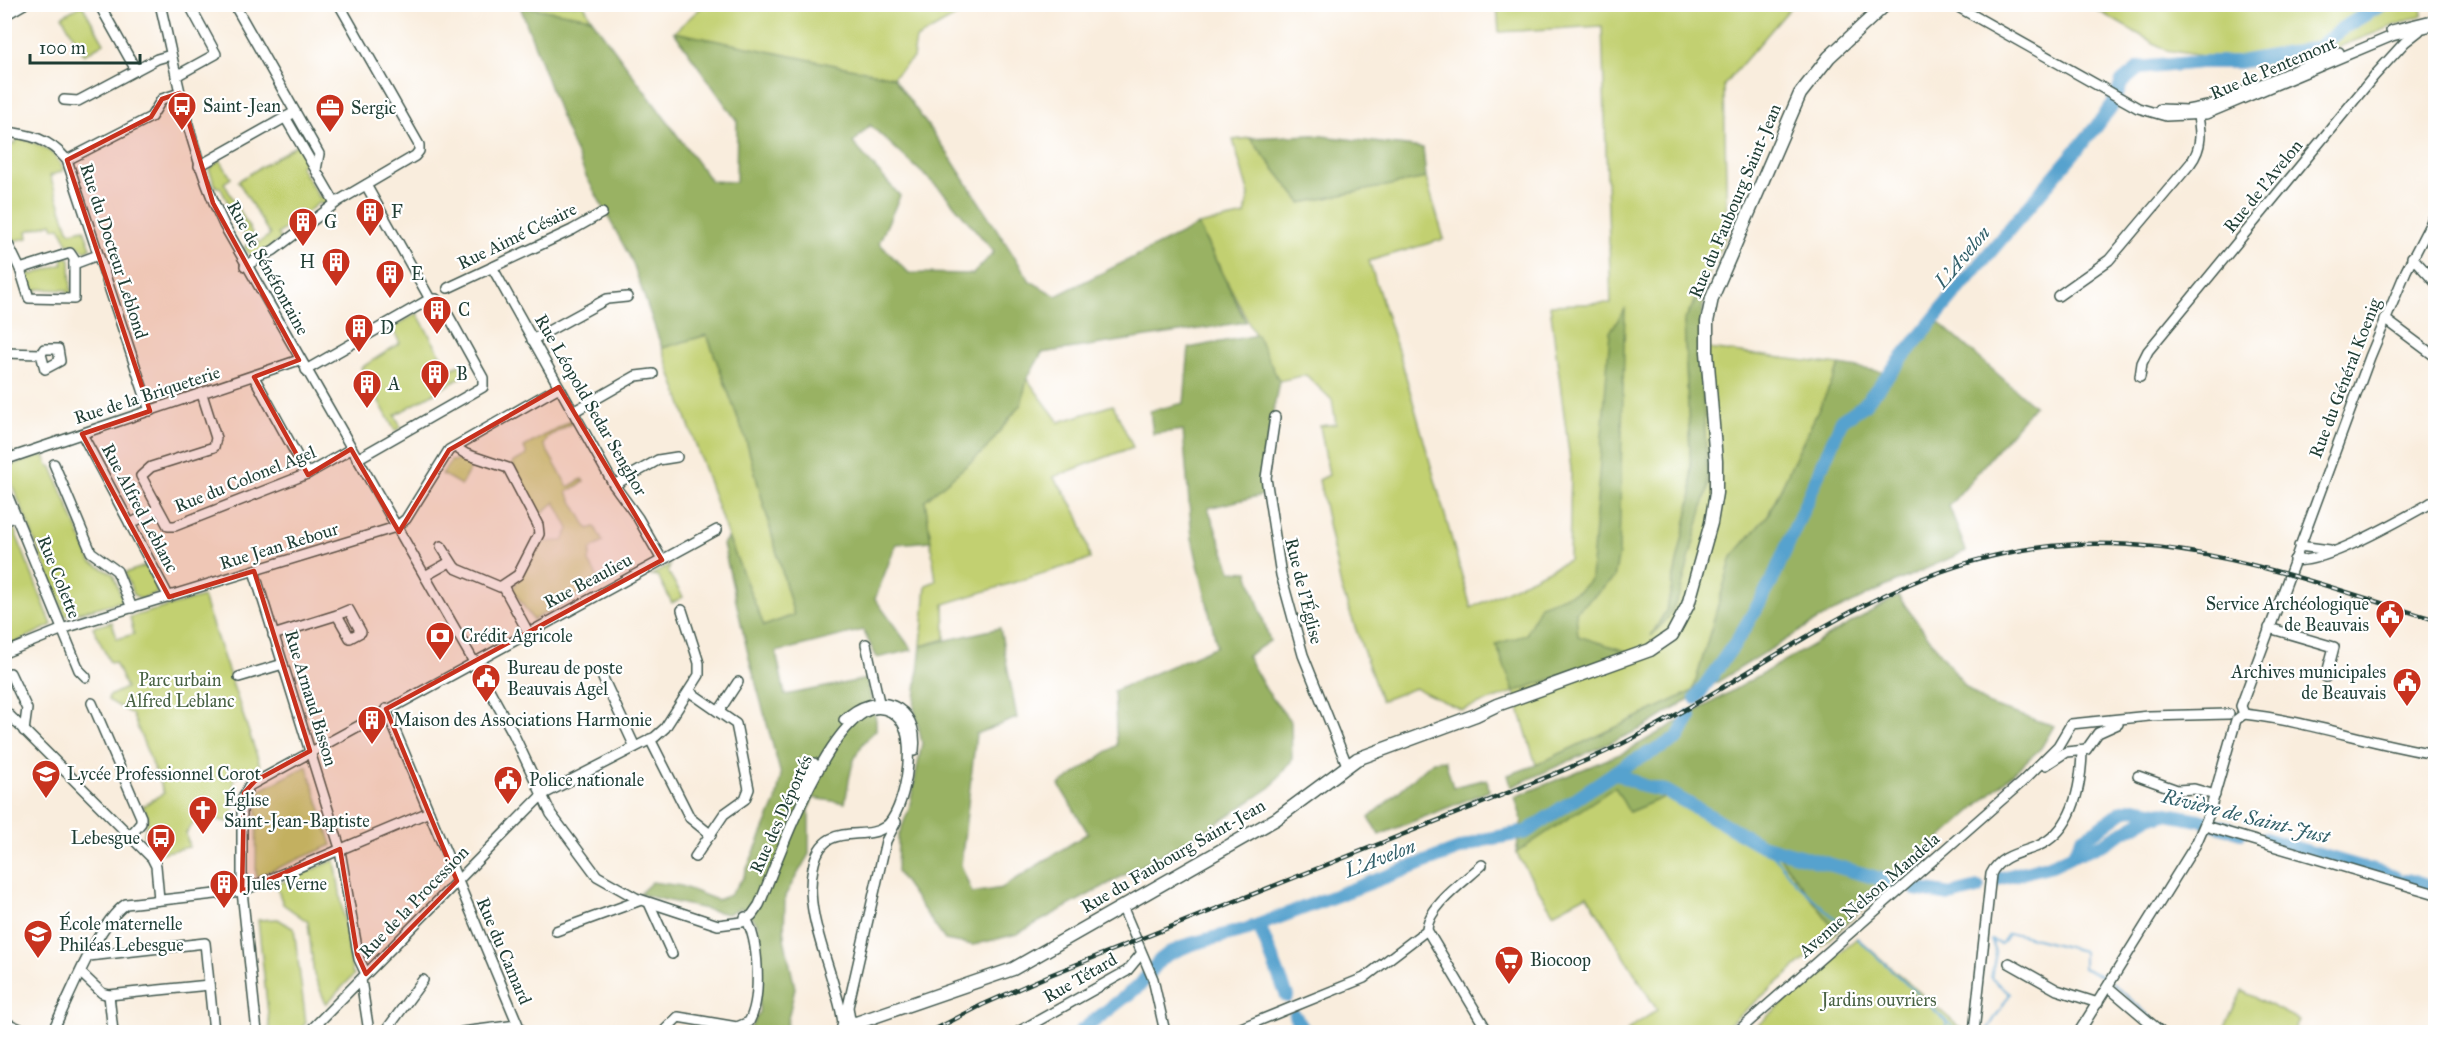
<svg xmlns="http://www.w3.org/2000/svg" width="2440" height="1037" viewBox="0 0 2440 1037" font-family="'IM FELL Great Primer',serif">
	<rect width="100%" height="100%" fill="#fff"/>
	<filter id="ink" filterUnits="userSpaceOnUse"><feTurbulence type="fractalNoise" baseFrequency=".0167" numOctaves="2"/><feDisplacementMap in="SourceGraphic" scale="12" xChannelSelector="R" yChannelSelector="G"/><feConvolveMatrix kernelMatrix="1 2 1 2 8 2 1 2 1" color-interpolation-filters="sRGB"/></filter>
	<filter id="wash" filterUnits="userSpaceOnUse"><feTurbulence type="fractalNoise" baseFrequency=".008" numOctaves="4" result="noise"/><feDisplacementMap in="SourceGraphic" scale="24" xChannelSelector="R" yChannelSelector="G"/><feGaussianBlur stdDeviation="1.35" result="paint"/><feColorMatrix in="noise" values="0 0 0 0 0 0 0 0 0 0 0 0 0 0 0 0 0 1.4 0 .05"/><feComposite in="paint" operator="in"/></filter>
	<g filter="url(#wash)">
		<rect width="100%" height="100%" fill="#f9eddd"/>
		<!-- green -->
		<g fill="#c2d071" stroke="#708652" stroke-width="1.5">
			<path d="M954,4L959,15L916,39L913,58L893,77L674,32L704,5Z"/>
			<path d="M82,5L104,43L84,55L62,16Z"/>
			<path d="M520,5H584L591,18L520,6Z"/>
			<path d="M1497,5H1793L1724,85L1727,232L1705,284L1684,321L1692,494L1667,609L1653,633L1668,618L1708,487L1700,348L1840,365L1768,515L1732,557L1693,691L1536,765L1514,692L1462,710L1415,688L1381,701L1341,587L1319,480L1329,475L1320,426L1336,424L1332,400L1306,375L1279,381L1198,225L1245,215L1249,195L1233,140L1250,138L1301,203L1426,178L1444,239L1369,261L1403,366L1471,608L1569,560L1571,469L1550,305L1611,303L1602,26L1499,32Z"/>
			<path d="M2088,5H2423L2422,15L2281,69L2166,50Z"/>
			<path d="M18,138C39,143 55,150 64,170L50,176L68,229L71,232L84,229L91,248L85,251L76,244H68L60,227L54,228L52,223L27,231L28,238L13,241L5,229L4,144H15Z"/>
			<path d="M298,144L308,162L300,166L319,197L326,195L327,204L324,207L320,202L278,234L281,239L253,260L244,247L249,244L220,187H216L209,169L220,160L231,178L224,183L258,243L270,235L238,181Z"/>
			<path d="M67,257L70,259L71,292L68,295L67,290L37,289L36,295L32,293L26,272L30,270L31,275L63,264L62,258Z"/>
			<path d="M417,313L449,370L462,364L468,374L395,415L401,427L395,431L361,368L400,343L392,328Z"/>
			<path d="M707,335L746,440L794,615L764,626L728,537L662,348Z"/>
			<path d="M1027,379L1059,422L1113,405L1133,447L1053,477C1076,506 1083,522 1090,559L944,604L945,639L921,646L926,585L936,581L925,500L985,450L1021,404Z"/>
			<path d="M572,420L574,422L549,436L544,445L568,487L582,479L584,482L567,492L588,529L595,527L603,542L591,549L589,562L601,583L533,620L513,590C514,583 537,551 543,542L563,541L569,529L555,502L538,517L512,463L527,455L524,447Z"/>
			<path d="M44,455L48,465L52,467L91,562L113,574L123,601L65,616L5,467Z"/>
			<path d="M460,460L473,463L461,485L442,474L451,461Z"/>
			<path d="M14,529L52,625L13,644L5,639L4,533Z"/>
			<path d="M670,565L668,572L683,597L672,603L658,576L651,575Z"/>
			<path d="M146,566L156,586L157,593L140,599L134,595L125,573Z"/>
			<path d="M203,597L260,765L234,779L233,823L198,816L186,833L189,847L162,853L144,835L148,817L143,806L164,793L132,714L108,700L109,696L126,688L115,662L110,663L93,627L112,622L117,639L134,634L130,617Z"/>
			<path d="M307,766L332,845L256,877L257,792Z"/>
			<path d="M1615,787L1629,812L1673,793L1757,836L1776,852L1837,932L1720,1032H1629L1627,1030L1657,1010L1587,895L1553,913L1516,853Z"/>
			<path d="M335,860L352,972L354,975L326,1004L314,975L308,922L283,904L276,885Z"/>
			<path d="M278,919L294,929L306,1023L297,1032H270L258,920Z"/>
			<path d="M1857,938L1965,1032H1750Z"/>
			<path d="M2242,991L2299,1020L2293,1032H2229L2223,1030Z"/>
		</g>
		<!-- forest -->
		<g fill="#99b263" stroke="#5c784c" stroke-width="1.5" fill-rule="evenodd">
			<path d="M520,6L591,18L711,181L736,182L737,121L674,32L893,77L948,154L1030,281L1056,296L1198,225L1246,322L1042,353L1027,379L1021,404L985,450L925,500L931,541L896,544L875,599L912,650L877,658L863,630L776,652L785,695L867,679L876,720V730C850,753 851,771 845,803L813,798L809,808V854L785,896L784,938L795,988L785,1032H748L759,1012L760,947L757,923L741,908L727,914L639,894L652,882L681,886L717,900L730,895L743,878L776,801L781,775L749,658L723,544L728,537L764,626L794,615L746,440L707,335L662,348L632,261L586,176L563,122ZM870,125L944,193L994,252L973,274L909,273L879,243L900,196L853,143Z"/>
			<path d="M1313,135L1423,148L1426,178L1301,203L1250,138Z"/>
			<path d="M1705,284L1700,348L1708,487L1680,594L1668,618L1651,636L1667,609L1692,494L1684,321Z"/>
			<path d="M1625,309L1619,553L1614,578L1576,612L1578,636L1629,652L1514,692L1496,644L1526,635L1540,605L1579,591L1591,579L1610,332Z"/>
			<path d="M1936,320L2034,406L1949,506L1966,551L1889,585L1821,618L1643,728L1511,787L1508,775L1536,765L1693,691L1732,557L1768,515L1840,365L1890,373Z"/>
			<path d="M1257,335L1279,381L1262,471L1263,495L1208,508L1231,571L1248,572L1270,641L1247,656L1267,691L1291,722L1292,760L1271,787L1210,828L1017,934L973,945L945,940L897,872L898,837L909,809L922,743L914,708L921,646L1000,628L1017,718L976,734L961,865L972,893L1002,888L1088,833L1059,785L1117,745L1114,691L1217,646L1192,538L1183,430L1153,434L1150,411L1184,403L1189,348Z"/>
			<path d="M1898,596L1965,686L1989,705L2054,726L2041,748L1837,932L1776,852L1757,836L1674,793L1629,812L1615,787L1516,853L1522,820L1515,797L1625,752Z"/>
			<path d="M1445,760L1453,787L1487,779L1489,791L1379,835L1369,818L1433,761Z"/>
		</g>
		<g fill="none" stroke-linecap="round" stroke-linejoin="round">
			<!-- stream -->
			<g stroke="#56a2ce" stroke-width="2">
				<path d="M1761,845L1774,856L1796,883L1841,924"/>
				<path d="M1857,938L1946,1021V1032"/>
				<path d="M2112,983L2168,1032"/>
				<path d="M1946,1021L1960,1032"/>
				<path d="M1986,1032L2010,994L1991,978L1996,952L1991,940L2001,944L2008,934H2017L2083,951V968L2108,979"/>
			</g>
			<!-- river -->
			<g stroke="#56a2ce" stroke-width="14">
				<path d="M1696,698L1738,639L1771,583L1842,420L1863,406L1951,298L2096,127L2113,104L2122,82L2139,68L2200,62H2239L2317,48L2343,28L2383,4"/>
				<path d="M1615,772L1643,786L1666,791L1761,845L1895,883"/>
				<path d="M2265,839L2395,877"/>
				<path d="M2073,855L2103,844L2153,815L2161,816"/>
				<path d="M1998,879L2052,865L2073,855L2082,839L2100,828L2123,811L2134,808L2200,820L2241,832"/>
				<path d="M2407,880L2436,889"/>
				<path d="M1915,889L1950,895L1978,888"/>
				<path d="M1259,925L1287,996"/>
				<path d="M1295,1016L1305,1032"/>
				<path d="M1080,1032L1140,985L1160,960L1168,954L1191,944L1248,929L1483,840L1526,832L1626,765L1677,739L1690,716"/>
			</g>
		</g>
	</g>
	<g filter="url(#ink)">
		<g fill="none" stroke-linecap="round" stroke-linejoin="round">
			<!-- minor casing -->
			<g stroke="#40574d" stroke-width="12">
				<g id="minor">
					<path d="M99,4L136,70"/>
					<path d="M160,4C178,80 190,155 224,225L474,662L513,733L551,814L597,876L636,898L718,925L742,922L752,915L759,905C773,875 846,654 901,721C917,741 905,813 885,827C863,843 822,818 813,868C805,905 823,948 833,983C837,997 843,1012 843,1027"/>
					<path d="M234,4L319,154L316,170"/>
					<path d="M1953,4L2138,108L2166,116L2206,114L2392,36L2436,25"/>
					<path d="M5,15L24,4"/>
					<path d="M2391,30L2436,19"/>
					<path d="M176,76L216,54L189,4"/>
					<path d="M64,100L78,101L157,59L171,55"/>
					<path d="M2160,109L2187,110L2208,106L2339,52"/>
					<path d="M285,117L335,203"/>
					<path d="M4,132C30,134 49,139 67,160L150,411"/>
					<path d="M67,160L151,117L162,99L180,93"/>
					<path d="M199,166L295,112"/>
					<path d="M366,185L430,299"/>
					<path d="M4,236L20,269"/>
					<path d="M70,253L74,259V299L29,298L20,269Z"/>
					<path d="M2412,257L2436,283"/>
					<path d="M74,264L98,255"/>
					<path d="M245,266L274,250L340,200L415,156L419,151V145L339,4"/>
					<path d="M492,267L614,485L638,518L662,560"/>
					<path d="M448,288L572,230L602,213"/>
					<path d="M2058,296L2109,260L2190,164C2203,147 2201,131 2197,111"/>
					<path d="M2385,319L2436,357"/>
					<path d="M532,340L607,299L627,297"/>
					<path d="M4,353L41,354L44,349H58L60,361L45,369L41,354"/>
					<path d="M306,370L430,299H436L442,304L483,378V387L357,459"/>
					<path d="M254,377L307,474"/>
					<path d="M2140,377L2142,363L2148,351L2375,75L2405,42L2419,31"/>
					<path d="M202,394L216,438L214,447L151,467L141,476L168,526H175L307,474L351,449"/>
					<path d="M573,412L636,376L653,374"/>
					<path d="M1275,417L1266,478L1281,575L1303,655L1347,765"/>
					<path d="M82,434L169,597"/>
					<path d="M4,444L10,458"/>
					<path d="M4,460L299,360"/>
					<path d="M54,464L91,552L117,571L132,608"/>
					<path d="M614,485L658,460L677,457"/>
					<path d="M4,487L79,670L86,677"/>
					<path d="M4,521L16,516"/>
					<path d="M130,524L157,509"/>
					<path d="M441,546L455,568L500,587L518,575L539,534L538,525L508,468L466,454L455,447"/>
					<path d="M2299,546L2330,550"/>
					<path d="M2294,560C2322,566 2409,515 2436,500"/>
					<path d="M254,571L339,845L359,959L366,974"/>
					<path d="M425,576L450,562"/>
					<path d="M503,586L528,632"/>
					<path d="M2269,628L2334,647L2326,677"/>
					<path d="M273,635L337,615L350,638L361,632L349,610L337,615"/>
					<path d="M866,644L879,702"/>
					<path d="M4,653L68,627L396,527L406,519L449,450L559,387"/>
					<path d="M10,673L27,709L24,731"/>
					<path d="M602,676L635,747"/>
					<path d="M239,677L283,664"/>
					<path d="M690,692L736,724L749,789L745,799L724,814L695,857"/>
					<path d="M92,703L141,817V823L130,836"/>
					<path d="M386,709L521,1032"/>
					<path d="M4,710L152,858L156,866L159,899"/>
					<path d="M719,711L738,682"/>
					<path d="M2244,714L2241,706L2370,357L2406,271L2436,213"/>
					<path d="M2244,714C2308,721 2371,744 2436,754"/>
					<path d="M844,720C876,688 920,704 914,751"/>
					<path d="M650,739L690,818L711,835"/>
					<path d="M2046,765L2066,752L2086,750L2098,733L2118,724"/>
					<path d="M2138,776L2177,790L2194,789L2215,795"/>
					<path d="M801,792L814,763"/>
					<path d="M2205,826L2436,894"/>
					<path d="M1482,865C1465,881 1427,907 1427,930L1488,1032"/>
					<path d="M649,903L672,954"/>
					<path d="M1122,906L1153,979L1165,1032"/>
					<path d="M556,931L641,900"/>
					<path d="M89,956L205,943L214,1032"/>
					<path d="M2434,956L2436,946"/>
					<path d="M2009,963L2057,990L2098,1003"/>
					<path d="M81,973L102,993L109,995L209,985"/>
					<path d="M361,980L369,1032"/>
					<path d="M2108,987L2161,1032"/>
					<path d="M109,995L113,1032"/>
					<path d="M850,1020L848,1007L886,841L896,822"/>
					<path d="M4,1022L27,1032"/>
					<path d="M52,1032C69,999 96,925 126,904L242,891L429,812"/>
					<path d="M257,1032L242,891V800L249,786L717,530"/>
					<path d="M309,1032L542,795L655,737L665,728L699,675V663L682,610"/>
					<path d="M385,1032L423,980"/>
					<path d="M462,1032L517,1025"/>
					<path d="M663,1032L678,1017L737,1027L749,1022C762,998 759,939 745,917"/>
					<path d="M1018,1032L1127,971L1141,954"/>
					<path d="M1231,1032L1364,978L1427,930"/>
					<path d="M1737,1032L2022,782L2058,746L2071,724L2149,716L2229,714"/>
					<path d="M1974,1032L1991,874C2000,855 2021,853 2038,846C2074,830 2081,786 2082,752"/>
					<path d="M2079,1032L2196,844L2209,814L2236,720L2244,714"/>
				</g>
			</g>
			<!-- major casing -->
			<g stroke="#40574d" stroke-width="15">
				<g id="major">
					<path d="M856,1023L1013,969L1276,819L1357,759L1476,715L1497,705L1650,650L1672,635L1688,605L1711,523L1716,493V461L1707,352V322L1712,298L1800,94L1829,57L1886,4"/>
					<path d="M842,1032L844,1025L852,1022L857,1025L859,1032"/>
				</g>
			</g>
			<!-- minor -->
			<use href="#minor" stroke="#fff" stroke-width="9"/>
			<!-- major -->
			<use href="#major" stroke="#fff" stroke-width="12"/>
			<!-- rail casing -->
			<g stroke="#1f3d34" stroke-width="4.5">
				<path id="rail" d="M930,1032L982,1005L1050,975C1168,928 1286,881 1404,834C1471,807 1539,782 1605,752C1767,676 1889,552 2079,544C2202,539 2320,585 2436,620"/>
			</g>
			<!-- rail -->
			<use href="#rail" stroke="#fff" stroke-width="2" stroke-dasharray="7" stroke-linecap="butt"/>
		</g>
	</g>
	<!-- marked area -->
	<path fill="#c8321e" fill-opacity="0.2" stroke="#c8321e" stroke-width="4.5" stroke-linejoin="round" d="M180,93L213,203L299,360L254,377L308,475L351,449L399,532L449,450L559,387L662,560L386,709L457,881L366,974L357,954L340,849L242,891L244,793L255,781L310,751L254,571L169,597L82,434L150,411L67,160L151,117L162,99Z"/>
	<!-- icons -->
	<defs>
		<g id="bus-pin" transform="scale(1.5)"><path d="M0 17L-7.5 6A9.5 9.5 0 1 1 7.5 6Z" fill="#c8321e" stroke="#fff"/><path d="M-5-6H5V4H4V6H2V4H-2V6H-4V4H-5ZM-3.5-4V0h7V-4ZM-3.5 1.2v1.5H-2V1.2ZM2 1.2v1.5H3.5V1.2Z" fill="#fff"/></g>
		<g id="office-pin" transform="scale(1.5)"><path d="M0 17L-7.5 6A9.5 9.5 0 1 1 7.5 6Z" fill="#c8321e" stroke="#fff"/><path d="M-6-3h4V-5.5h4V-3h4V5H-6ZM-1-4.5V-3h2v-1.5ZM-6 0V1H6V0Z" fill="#fff"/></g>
		<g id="building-pin" transform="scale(1.5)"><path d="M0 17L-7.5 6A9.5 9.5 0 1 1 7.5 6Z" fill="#c8321e" stroke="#fff"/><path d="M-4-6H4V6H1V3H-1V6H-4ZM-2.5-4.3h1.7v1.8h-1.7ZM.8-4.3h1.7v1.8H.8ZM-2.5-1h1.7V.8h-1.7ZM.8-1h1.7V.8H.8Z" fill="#fff"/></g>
		<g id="civic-pin" transform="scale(1.5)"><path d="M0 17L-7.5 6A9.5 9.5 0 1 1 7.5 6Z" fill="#c8321e" stroke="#fff"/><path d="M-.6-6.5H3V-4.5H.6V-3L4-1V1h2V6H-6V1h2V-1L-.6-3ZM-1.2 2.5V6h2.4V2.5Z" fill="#fff"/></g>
		<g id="bank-pin" transform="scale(1.5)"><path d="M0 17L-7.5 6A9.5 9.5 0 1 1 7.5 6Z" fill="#c8321e" stroke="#fff"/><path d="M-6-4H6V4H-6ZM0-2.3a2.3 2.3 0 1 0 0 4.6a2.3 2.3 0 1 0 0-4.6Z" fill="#fff"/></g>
		<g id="school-pin" transform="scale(1.5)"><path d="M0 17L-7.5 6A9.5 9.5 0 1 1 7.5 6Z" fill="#c8321e" stroke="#fff"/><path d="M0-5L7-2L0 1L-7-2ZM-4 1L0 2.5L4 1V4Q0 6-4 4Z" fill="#fff"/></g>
		<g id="church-pin" transform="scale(1.5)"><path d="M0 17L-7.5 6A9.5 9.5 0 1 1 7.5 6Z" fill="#c8321e" stroke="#fff"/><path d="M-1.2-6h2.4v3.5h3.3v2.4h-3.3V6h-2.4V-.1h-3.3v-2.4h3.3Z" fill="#fff"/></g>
		<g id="supermarket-pin" transform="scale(1.5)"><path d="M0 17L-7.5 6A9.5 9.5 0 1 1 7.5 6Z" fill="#c8321e" stroke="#fff"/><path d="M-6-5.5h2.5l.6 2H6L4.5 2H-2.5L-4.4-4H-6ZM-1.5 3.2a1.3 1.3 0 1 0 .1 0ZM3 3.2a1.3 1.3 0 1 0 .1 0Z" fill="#fff"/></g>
	</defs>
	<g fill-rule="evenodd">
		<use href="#bus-pin" x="182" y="106"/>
		<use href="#office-pin" x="330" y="108"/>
		<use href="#building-pin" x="370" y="212"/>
		<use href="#building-pin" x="303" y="222"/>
		<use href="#building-pin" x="336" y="262"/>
		<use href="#building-pin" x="390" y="274"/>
		<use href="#building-pin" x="437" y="310"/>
		<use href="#building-pin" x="359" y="328"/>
		<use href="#building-pin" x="435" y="374"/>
		<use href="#building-pin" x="367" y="384"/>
		<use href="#civic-pin" x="2390" y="614"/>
		<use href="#bank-pin" x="440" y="636"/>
		<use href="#civic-pin" x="486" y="678"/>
		<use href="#civic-pin" x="2407" y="682"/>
		<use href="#building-pin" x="372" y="720"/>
		<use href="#school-pin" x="46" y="774"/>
		<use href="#civic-pin" x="508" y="780"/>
		<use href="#church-pin" x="203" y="810"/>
		<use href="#bus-pin" x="161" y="838"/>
		<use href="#building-pin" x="224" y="884"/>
		<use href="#school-pin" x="38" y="934"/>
		<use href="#supermarket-pin" x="1509" y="960"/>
	</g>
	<g text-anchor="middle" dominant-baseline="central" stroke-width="4.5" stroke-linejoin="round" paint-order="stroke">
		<!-- street labels -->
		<g font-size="18" fill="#1f3d34" stroke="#fff">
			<text transform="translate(2273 68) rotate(-23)">Rue de Pentemont</text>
			<text transform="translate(2263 186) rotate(-51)">Rue de l'Avelon</text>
			<text transform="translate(1735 201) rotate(-67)">Rue du Faubourg Saint-Jean</text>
			<text transform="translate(517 236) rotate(-26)">Rue Aimé Césaire</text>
			<text transform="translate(114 251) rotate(72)">Rue du Docteur Leblond</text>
			<text transform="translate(268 268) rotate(61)">Rue de Sénéfontaine</text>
			<text transform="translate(2345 378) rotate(-69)">Rue du Général Koenig</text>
			<text transform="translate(147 395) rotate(-18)">Rue de la Briqueterie</text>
			<text transform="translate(591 405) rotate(60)">Rue Léopold Sedar Senghor</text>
			<text transform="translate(245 479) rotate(-22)">Rue du Colonel Agel</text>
			<text transform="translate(140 508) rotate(62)">Rue Alfred Leblanc</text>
			<text transform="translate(279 546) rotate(-17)">Rue Jean Rebour</text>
			<text transform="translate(59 577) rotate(68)">Rue Colette</text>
			<text transform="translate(588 581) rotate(-28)">Rue Beaulieu</text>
			<text transform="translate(1304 591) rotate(76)">Rue de l'Église</text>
			<text transform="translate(311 698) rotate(73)">Rue Arnaud Bisson</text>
			<text transform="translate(781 814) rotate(-66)">Rue des Déportés</text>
			<text transform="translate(1173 856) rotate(-30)">Rue du Faubourg Saint-Jean</text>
			<text transform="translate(1869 895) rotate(-41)">Avenue Nelson Mandela</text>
			<text transform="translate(414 902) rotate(-46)">Rue de la Procession</text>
			<text transform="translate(504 951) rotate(67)">Rue du Camard</text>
			<text transform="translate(1080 978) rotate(-30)">Rue Tétard</text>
		</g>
		<!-- poi labels -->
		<g font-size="18" fill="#1f3d34" stroke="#fff" text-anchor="start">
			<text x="203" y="106">Saint-Jean</text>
			<text x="351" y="108">Sergic</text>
			<text x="391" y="212">F</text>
			<text x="324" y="222">G</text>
			<text x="315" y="262" text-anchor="end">H</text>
			<text x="411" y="274">E</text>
			<text x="458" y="310">C</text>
			<text x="380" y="328">D</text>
			<text x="456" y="374">B</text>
			<text x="388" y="384">A</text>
			<text x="2369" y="604" text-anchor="end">Service Archéologique<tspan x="2369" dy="21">de Beauvais</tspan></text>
			<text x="461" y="636">Crédit Agricole</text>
			<text x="507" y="668">Bureau de poste<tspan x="507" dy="21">Beauvais Agel</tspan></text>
			<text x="2386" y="672" text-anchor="end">Archives municipales<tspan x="2386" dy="21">de Beauvais</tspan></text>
			<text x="393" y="720">Maison des Associations Harmonie</text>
			<text x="67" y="774">Lycée Professionnel Corot</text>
			<text x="529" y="780">Police nationale</text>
			<text x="224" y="800">Église<tspan x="224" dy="21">Saint-Jean-Baptiste</tspan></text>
			<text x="140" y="838" text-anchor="end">Lebesgue</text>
			<text x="245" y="884">Jules Verne</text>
			<text x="59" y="924">École maternelle<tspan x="59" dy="21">Philéas Lebesgue</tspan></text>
			<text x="1530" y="960">Biocoop</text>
		</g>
		<!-- park labels -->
		<g font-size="18" fill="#486243" stroke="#fff">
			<text x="180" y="680">Parc urbain<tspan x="180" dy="21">Alfred Leblanc</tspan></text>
			<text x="1879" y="1000">Jardins ouvriers</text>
		</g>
		<!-- water labels -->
		<g font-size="20" font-style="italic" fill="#32606a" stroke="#fff">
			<text transform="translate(1962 257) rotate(-50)">L'Avelon</text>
			<text transform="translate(2246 816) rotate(14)">Rivière de Saint-Just</text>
			<text transform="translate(1380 858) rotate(-21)">L'Avelon</text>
		</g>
	</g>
	<!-- margin -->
	<rect width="2440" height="1037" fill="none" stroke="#fff" stroke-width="24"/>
	<!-- scale -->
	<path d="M30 54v9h110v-9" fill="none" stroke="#1f3d34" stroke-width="3"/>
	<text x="39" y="54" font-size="18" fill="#1f3d34" stroke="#ffffff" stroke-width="4.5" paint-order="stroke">100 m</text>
</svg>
